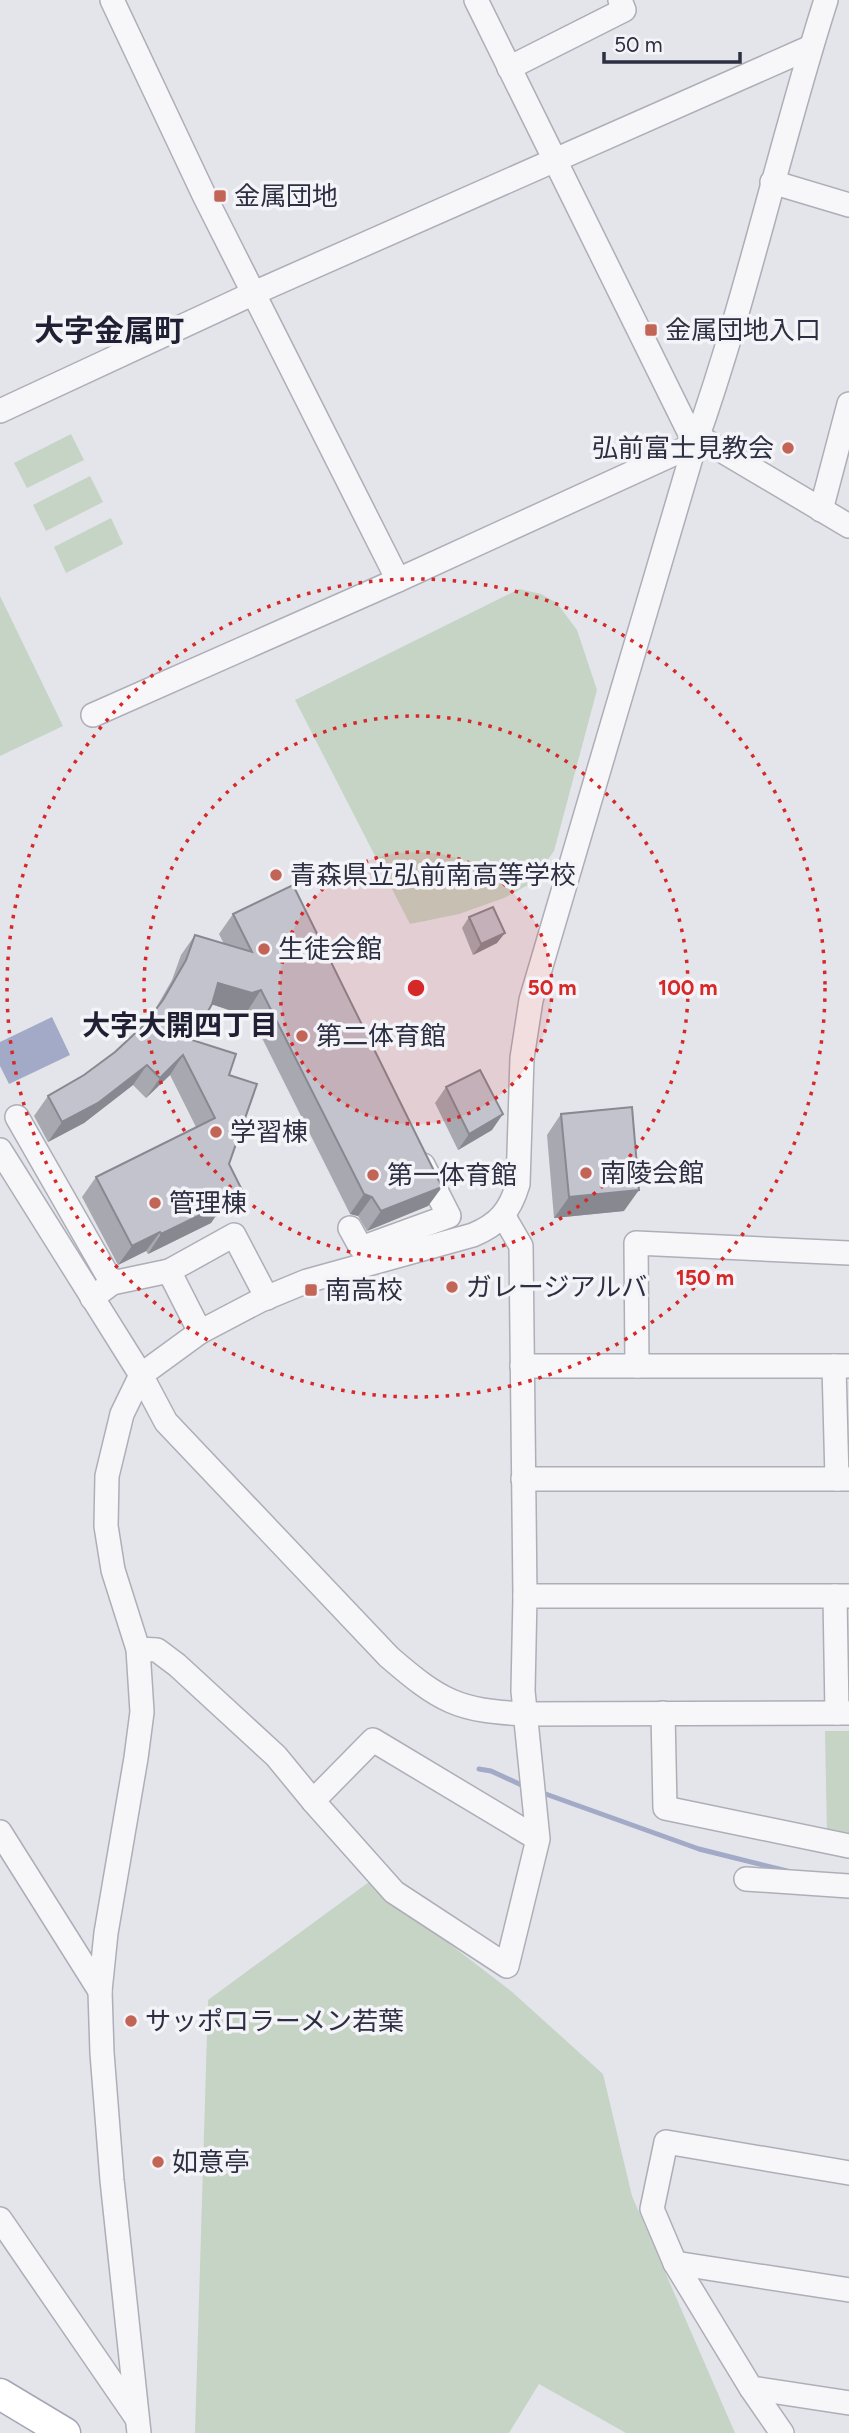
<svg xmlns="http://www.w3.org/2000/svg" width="849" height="2433" viewBox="0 0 849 2433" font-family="Figtree,'Noto Sans JP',sans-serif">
	<rect width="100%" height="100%" fill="#e4e5eb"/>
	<!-- green -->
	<g fill="#c6d4c6">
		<path d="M71,434L84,460L27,488L14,463Z"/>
		<path d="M90,476L103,502L46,531L33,505Z"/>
		<path d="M111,518L123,544L66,573L54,547Z"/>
		<path d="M519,589L541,594L557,603L577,630L597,690L554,851L530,884L504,898L459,914L410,924L295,700Z"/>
		<path d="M0,596L63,726L0,756Z"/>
		<path d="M825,1731H849V1836L827,1834Z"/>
		<path d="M369,1882L511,1991L603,2074L632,2196L735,2433H626L539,2384L509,2433H195L208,2000Z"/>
	</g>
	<!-- water -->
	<path fill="#a3aac7" d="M52,1017L70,1055L9,1084L0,1066V1042Z"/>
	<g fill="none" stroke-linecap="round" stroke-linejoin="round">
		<!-- stream -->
		<g stroke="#a3aac7" stroke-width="5">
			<path d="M479,1769L491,1771L528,1788"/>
			<path d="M540,1792L699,1849L787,1871"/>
		</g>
		<!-- minor casing -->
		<g stroke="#adaeb8" stroke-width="26">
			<g id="minor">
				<path d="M112,0L204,195L398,580"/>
				<path d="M476,0L695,444"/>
				<path d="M509,68L624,10L620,0"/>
				<path d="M772,182L849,205"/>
				<path d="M0,411L254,293L811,47"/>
				<path d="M821,510L849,404"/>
				<path d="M93,715L398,580L704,440L849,526"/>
				<path d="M17,1117L112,1283"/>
				<path d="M0,1150L141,1375L166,1422L389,1657C440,1701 457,1711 526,1714L849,1713"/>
				<path d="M503,1215L521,1246L525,1596L523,1691L538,1839L507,1966L394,1892L313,1801L373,1740L538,1839"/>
				<path d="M350,1228L361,1248L449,1216L423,1165"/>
				<path d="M169,1271L200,1332"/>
				<path d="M92,1298L112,1283L169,1271L234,1235L267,1298"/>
				<path d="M522,1366H849"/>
				<path d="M637,1366L636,1243L849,1253"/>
				<path d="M834,1366L837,1479"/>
				<path d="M523,1479H849"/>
				<path d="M525,1596H849"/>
				<path d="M835,1596L837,1713"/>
				<path d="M138,1649L157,1650L177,1665L276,1756L313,1801"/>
				<path d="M663,1713L665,1808L849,1846"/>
				<path d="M0,1832L100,1991"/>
				<path d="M746,1879L849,1886"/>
				<path d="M0,2219L136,2417"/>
				<path d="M675,2263L849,2290"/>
				<path d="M751,2388L849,2403"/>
				<path d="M139,2433L112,2180L102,2053L100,1991L106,1933L136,1758L142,1712L138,1649L113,1570L106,1526L107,1476L122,1414L141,1375L200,1332L261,1300L307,1281L473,1235C499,1224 510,1211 518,1184L522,1058L531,1000L695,444C747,298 779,147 826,0"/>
				<path d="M782,2433L751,2388L675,2263L652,2209L666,2142L849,2173"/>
			</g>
		</g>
		<!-- major casing -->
		<g stroke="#a4a6b5" stroke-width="33">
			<path id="major" d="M0,2394L65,2433"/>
		</g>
		<!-- minor -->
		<use href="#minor" stroke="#f7f7f9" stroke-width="23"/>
		<!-- major -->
		<use href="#major" stroke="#fff" stroke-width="30"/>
	</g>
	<!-- wall -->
	<g fill="#a7a8b0">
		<path d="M233,914L442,1187L428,1206L367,1231L358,1216L350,1214L248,1010L238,1013L211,1004L192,1040L229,1075L228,1210L215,1217L211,1223L148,1254L146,1251L118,1265L82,1197L96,1177L196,1127L170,1075L146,1098L133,1085L84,1123L48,1142L34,1116L48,1096L84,1075L115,1052L144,1025L153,1013L172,980L181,955L195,935L224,944L219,934Z"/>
		<path d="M469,917L497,943L473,955L462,928Z"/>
		<path d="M446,1087L492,1130L458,1150L435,1103Z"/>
		<path d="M561,1114L624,1211L554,1218L547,1135Z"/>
	</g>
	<!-- shaded-wall -->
	<g fill="#888890">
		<path d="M505,933L497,943L473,955L481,944Z"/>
		<path d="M218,983L261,990L248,1010L238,1013L205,1002Z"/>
		<path d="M183,1055L170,1075L146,1098L160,1078Z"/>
		<path d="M147,1065L133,1085L84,1123L48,1142L62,1122Z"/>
		<path d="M503,1114L492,1130L458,1150L469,1134Z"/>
		<path d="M442,1187L428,1206L367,1231L381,1211Z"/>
		<path d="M242,1190L228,1210L215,1217L211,1223L148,1254L161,1234Z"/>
		<path d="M639,1190L624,1211L554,1218L569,1197Z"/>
		<path d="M364,1194L372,1197L358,1216L350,1214Z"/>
		<path d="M160,1232L146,1251L118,1265L132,1246Z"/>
	</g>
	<!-- building -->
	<g fill="#c2c3cd" stroke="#888890" stroke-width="2">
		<path d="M293,885L442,1187L381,1211L372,1197L364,1194L261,990L252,993L218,983L212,1004L192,1040L236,1054L229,1075L257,1084L229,1164L242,1190L223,1200L225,1203L161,1234L160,1232L132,1246L96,1177L215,1118L183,1055L160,1078L147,1065L98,1103L62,1122L48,1096L84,1075L115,1052L144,1025L163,1000L186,960L195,935L252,952L233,914Z"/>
		<path d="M493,907L505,933L481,944L469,917Z"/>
		<path d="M480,1070L503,1114L469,1134L446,1087Z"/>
		<path d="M632,1107L639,1190L569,1197L561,1114Z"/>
	</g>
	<!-- distance rings -->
	<circle cx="416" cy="988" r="136" fill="#d62828" fill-opacity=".12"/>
	<g fill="none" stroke="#d62828" stroke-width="3.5" stroke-dasharray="3.5 7">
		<circle cx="416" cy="988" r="136"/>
		<circle cx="416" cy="988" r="272"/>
		<circle cx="416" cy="988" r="409"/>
	</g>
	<!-- markers -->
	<g fill="#c36556" stroke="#f4f4f8" stroke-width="2.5">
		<rect x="213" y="189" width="14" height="14" rx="3.5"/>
		<rect x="644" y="323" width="14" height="14" rx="3.5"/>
		<circle cx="788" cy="448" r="7"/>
		<circle cx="276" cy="875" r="7"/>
		<circle cx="264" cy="949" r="7"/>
		<circle cx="302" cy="1036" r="7"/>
		<circle cx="216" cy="1132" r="7"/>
		<circle cx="586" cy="1173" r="7"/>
		<circle cx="373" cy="1175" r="7"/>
		<circle cx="155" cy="1203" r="7"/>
		<circle cx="452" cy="1287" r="7"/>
		<rect x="304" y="1283" width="14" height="14" rx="3.5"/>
		<circle cx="131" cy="2021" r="7"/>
		<circle cx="158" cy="2162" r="7"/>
	</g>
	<g text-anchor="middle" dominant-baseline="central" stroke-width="7" stroke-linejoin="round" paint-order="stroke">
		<!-- poi labels -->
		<g font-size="26" fill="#2d2f42" stroke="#f4f4f8" text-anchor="start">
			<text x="234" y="196">金属団地</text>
			<text x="665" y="330">金属団地入口</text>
			<text x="774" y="448" text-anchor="end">弘前富士見教会</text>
			<text x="290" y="875">青森県立弘前南高等学校</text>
			<text x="278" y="949">生徒会館</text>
			<text x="316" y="1036">第二体育館</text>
			<text x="230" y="1132">学習棟</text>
			<text x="600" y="1173">南陵会館</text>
			<text x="387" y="1175">第一体育館</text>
			<text x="169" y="1203">管理棟</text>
			<text x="466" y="1287">ガレージアルバ</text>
			<text x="325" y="1290">南高校</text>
			<text x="145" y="2021">サッポロラーメン若葉</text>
			<text x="172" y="2162">如意亭</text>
		</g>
		<!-- neighbourhood labels -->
		<g font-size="28" font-weight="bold" fill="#1f2033" stroke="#f4f4f8">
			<text x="180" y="1025">大字大開四丁目</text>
		</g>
		<!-- quarter labels -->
		<g font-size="30" font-weight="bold" fill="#1f2033" stroke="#f4f4f8">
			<text x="109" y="330">大字金属町</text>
		</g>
	</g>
	<circle cx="416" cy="988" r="10" fill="#d62828" stroke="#f4f4f8" stroke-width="3.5"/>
	<g font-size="21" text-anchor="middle" font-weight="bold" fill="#d62828" stroke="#f4f4f8" stroke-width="7" stroke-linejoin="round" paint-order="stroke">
		<text x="552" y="995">50 m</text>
		<text x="688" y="995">100 m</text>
		<text x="705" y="1285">150 m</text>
	</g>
	<!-- scale -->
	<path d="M604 52v10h136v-10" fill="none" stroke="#2d2f42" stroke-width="3.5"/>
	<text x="614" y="52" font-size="21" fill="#2d2f42" stroke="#f4f4f8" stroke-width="5" paint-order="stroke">50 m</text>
</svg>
